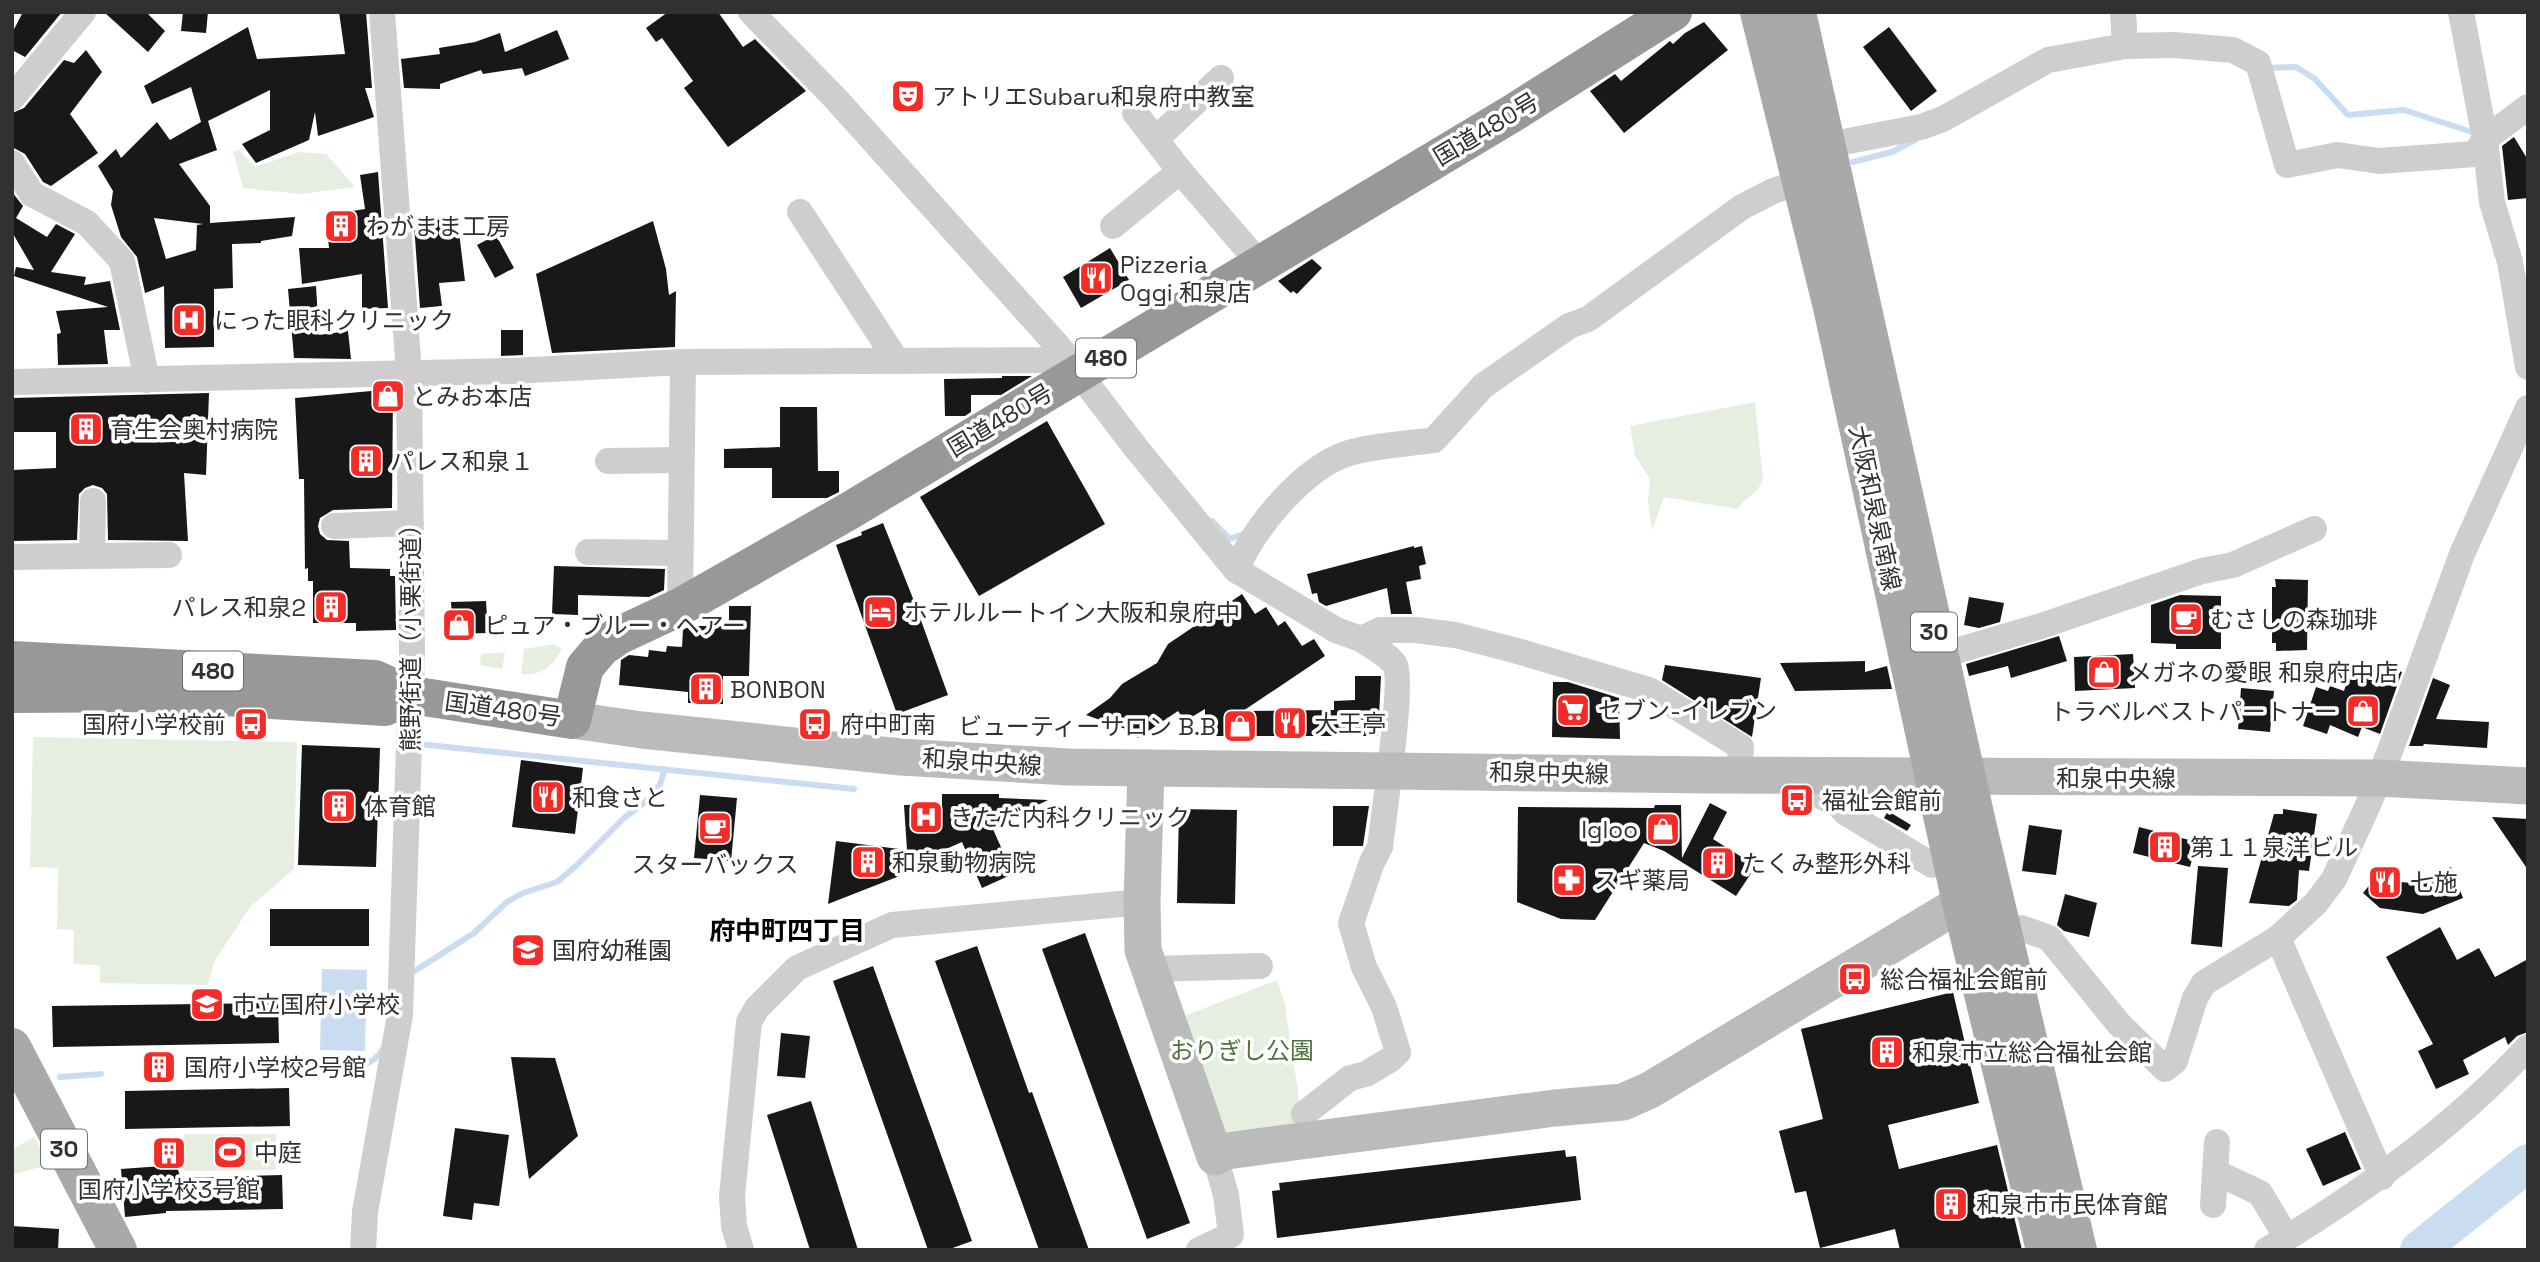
<svg xmlns="http://www.w3.org/2000/svg" width="2540" height="1262" viewBox="0 0 2540 1262" font-family="'Space Grotesk','Noto Sans JP',sans-serif">
	<rect width="100%" height="100%" fill="#fff"/>
	<!-- green -->
	<g fill="#e6efdf">
		<path d="M239,150L255,167L299,152L326,154L355,187L301,194L243,188L233,151Z"/>
		<path d="M1755,402L1763,480C1758,493 1745,497 1738,509L1664,497L1652,531L1648,502L1650,479L1635,456L1630,426Z"/>
		<path d="M554,644L562,649C552,666 542,676 521,674L524,649Z"/>
		<path d="M505,652L502,669L480,665L481,654Z"/>
		<path d="M33,737L297,742L294,869L250,907L214,962L208,985L100,983V965L73,964L74,930L57,929L58,868L30,867Z"/>
		<path d="M1277,980L1285,1004L1303,1126L1228,1135L1218,1128L1179,1018Z"/>
		<path d="M184,1134H276V1170L184,1171Z"/>
		<path d="M34,1137L45,1157L40,1167L12,1175V1150Z"/>
	</g>
	<!-- water -->
	<path fill="#caddf0" d="M322,969L367,970L365,1051L320,1050Z"/>
	<g fill="none" stroke-linecap="round" stroke-linejoin="round">
		<!-- stream -->
		<g stroke="#caddf0" stroke-width="6">
			<path d="M2267,68L2296,67L2315,79L2348,115L2404,110L2475,133"/>
			<path d="M1853,162L1892,152L1915,140"/>
			<path d="M1212,521L1230,539L1245,533"/>
			<path d="M870,721L872,713L905,721"/>
			<path d="M418,744L854,789"/>
			<path d="M410,974L474,933L507,902L523,893L557,882L576,866L624,818L650,798L660,784L665,769"/>
			<path d="M333,1064C354,1065 370,1070 383,1049"/>
			<path d="M60,1077L101,1074"/>
		</g>
		<!-- river -->
		<path stroke="#caddf0" stroke-width="38" d="M2419,1250L2528,1163"/>
	</g>
	<!-- building -->
	<g fill="#181818" fill-rule="evenodd">
		<path d="M23,12H62L12,73L25,57L12,50V33Z"/>
		<path d="M104,12H146L165,31L148,52Z"/>
		<path d="M183,12H208L206,33L181,31Z"/>
		<path d="M339,12H366L372,88H365L374,117L318,136L315,112L309,140L256,163L242,144L270,130V90L208,121L217,150L179,164L210,206V223L295,217L292,236L261,241V243L232,244L233,288L214,289V347L165,348L164,286L145,293L137,257L121,237L111,205L113,191L98,166L116,149L121,158L157,122L170,140L201,122L191,87L152,104L144,86L248,27L257,59L345,54ZM154,218L203,224L197,225L196,250L166,259Z"/>
		<path d="M668,12H718L743,47L755,39L806,91L728,147L684,88L693,81L662,38L656,42L646,28Z"/>
		<path d="M1704,22L1728,50L1624,133L1590,91L1615,74L1621,81L1670,41L1673,44L1685,33Z"/>
		<path d="M1889,27L1937,91L1911,111L1863,47Z"/>
		<path d="M557,30L569,59L544,69L525,76L522,68L483,74L481,70L440,84V89L404,88L401,59L440,54L439,48L475,42L500,33L505,52Z"/>
		<path d="M86,50L102,72L70,114L98,153L51,186L43,182L25,154L12,147V113L24,108L64,60L74,63Z"/>
		<path d="M2514,137L2528,160V198L2508,200L2502,146Z"/>
		<path d="M378,172L388,308L362,309V274L302,284L299,248H329L326,215L365,209L360,175Z"/>
		<path d="M12,192L23,206L16,218L47,237L56,224L75,234L51,272L86,277L84,285L110,281L120,330H104L108,364L58,365L57,334L61,333L56,311L108,307L14,276L16,267L34,270L12,232Z"/>
		<path d="M457,216L465,281L439,283L442,306L420,308L414,224Z"/>
		<path d="M653,221L666,269L669,295L676,291L675,347L552,353L536,274Z"/>
		<path d="M496,235L514,268L495,278L477,245Z"/>
		<path d="M1110,248L1129,280L1081,308L1063,277Z"/>
		<path d="M1312,259L1322,268L1297,294L1293,291L1291,293L1278,281Z"/>
		<path d="M316,286L319,335L348,331L351,359L294,358L288,289Z"/>
		<path d="M501,330H523V355L501,356Z"/>
		<path d="M1002,376H1032L1001,395H971V412L965,416H945L944,379L1002,378Z"/>
		<path d="M393,389L392,508L333,510L320,518L318,526L320,534L327,540L349,541L350,568L390,569V576H395L396,630L356,631V623H313V581H308V568L305,569L304,479H299L295,398Z"/>
		<path d="M209,393L206,475L184,473L188,541L108,540L107,494L102,488L93,485L85,488L79,494L77,540L12,541V470L56,468V432H12V398Z"/>
		<path d="M780,407H817L818,471H839V492L827,498H772V468H724V449L780,447Z"/>
		<path d="M1047,421L1105,524L979,596L920,497Z"/>
		<path d="M883,523L914,601L948,695L897,714L836,545L862,535L861,532Z"/>
		<path d="M1414,546V548L1422,546L1426,564L1419,566L1421,579L1406,582L1412,614H1391L1387,588L1326,606L1319,602L1317,593L1312,594L1307,574Z"/>
		<path d="M554,566L665,569L664,590L649,597L578,595V615L552,614Z"/>
		<path d="M2275,579L2308,580L2307,650L2276,651V643H2272V587H2276Z"/>
		<path d="M1242,594L1255,614L1266,607L1278,626L1285,621L1302,646L1314,639L1325,656L1243,711L1334,710V701L1355,700V676H1381L1378,736H1205V709L1185,721L1178,711L1138,738L1134,732L1086,715L1110,698L1122,684L1157,663L1168,644Z"/>
		<path d="M2180,595L2221,596V649H2176V644L2151,643V605Z"/>
		<path d="M1969,597L2004,603L2000,622L1979,628L1964,625Z"/>
		<path d="M486,601L488,633L453,634L451,602Z"/>
		<path d="M729,606H751L749,676H723V704L688,703V692L619,685L621,660L629,655L648,657L649,650L666,652L667,646L682,647L683,630L686,628H695V626H729Z"/>
		<path d="M2059,636L2067,661L2011,678L2008,666L1969,676L1966,664Z"/>
		<path d="M2133,654L2135,688L2075,691L2074,657Z"/>
		<path d="M1865,661V672L1887,666L1892,689L1795,691L1780,663Z"/>
		<path d="M1665,665L1761,678L1752,737L1662,680Z"/>
		<path d="M2390,667L2402,672L2380,734L2362,727L2358,737L2330,725L2327,734L2303,726L2316,687L2328,691L2330,686L2344,691L2348,678L2375,671L2386,675Z"/>
		<path d="M2433,678L2450,685L2436,719L2489,722L2487,748L2424,744L2423,746H2409Z"/>
		<path d="M1553,682H1568L1619,698L1620,739L1552,737Z"/>
		<path d="M2241,688L2274,691L2270,732L2238,729Z"/>
		<path d="M302,745L380,748L376,867L298,865Z"/>
		<path d="M521,760L583,768L575,834L512,827Z"/>
		<path d="M942,794H999V798L1048,800L992,827L1013,874L982,888L962,842L903,868L902,875L828,904L836,841L907,850L904,805H942Z"/>
		<path d="M700,795L737,798L731,861L694,858Z"/>
		<path d="M1710,803L1727,812L1713,839L1756,866L1736,896L1664,851L1644,843L1595,920L1561,919L1517,902L1518,807L1654,808L1655,805H1681L1682,858Z"/>
		<path d="M1333,806H1369L1363,846H1333Z"/>
		<path d="M1179,809L1237,810L1235,904L1177,903Z"/>
		<path d="M2283,809L2317,814L2309,871L2299,870L2297,900L2289,906L2249,903L2274,814H2283Z"/>
		<path d="M1888,811L1911,825L1907,831L1884,818Z"/>
		<path d="M2492,817L2528,819V870Z"/>
		<path d="M2029,825L2062,830L2056,875L2022,871Z"/>
		<path d="M2139,827L2197,842L2190,867L2133,853Z"/>
		<path d="M2198,866L2228,868L2222,947L2191,944Z"/>
		<path d="M2381,867L2400,882L2412,883L2451,867L2463,898L2423,914L2380,908L2363,893L2372,882L2368,880Z"/>
		<path d="M2065,894L2097,903L2089,937L2064,931L2057,925Z"/>
		<rect x="270" y="909" width="99" height="37"/>
		<path d="M2440,927L2457,960L2479,948L2495,977L2528,959V1032L2517,1036L2508,1045L2505,1037L2463,1060L2469,1074L2436,1089L2418,1051L2433,1044L2386,957Z"/>
		<path d="M1085,933L1190,1223L1147,1239L1042,949Z"/>
		<path d="M977,946L1029,1093L1032,1092L1089,1250H1039L935,961Z"/>
		<path d="M873,966L972,1241L947,1250H928L833,981Z"/>
		<path d="M1953,992L1979,1103L1888,1125L1899,1169L1997,1145L2022,1250H1900L1895,1229L1820,1248L1806,1191L1795,1193L1779,1131L1823,1119L1801,1029Z"/>
		<path d="M278,1003L279,1043L53,1047L52,1006Z"/>
		<path d="M781,1033L810,1036L805,1078L777,1076Z"/>
		<path d="M511,1057L555,1058L578,1136L529,1179Z"/>
		<path d="M289,1088L290,1126L125,1129V1091Z"/>
		<path d="M811,1101L858,1250H810L767,1115Z"/>
		<path d="M455,1128L509,1135L499,1206L474,1203L472,1220L443,1216Z"/>
		<path d="M2345,1132L2361,1169L2323,1186L2306,1149Z"/>
		<path d="M1565,1150L1566,1157L1576,1156L1581,1200L1277,1238L1272,1191L1280,1190L1279,1183Z"/>
		<path d="M176,1165L181,1178L282,1175L283,1209L166,1211V1213L125,1217L121,1169Z"/>
		<path d="M12,1226L59,1229L58,1250H12Z"/>
	</g>
	<g fill="none" stroke-linecap="round" stroke-linejoin="round">
		<!-- street -->
		<g stroke="#cecece" stroke-width="26">
			<path d="M751,12L835,98L1058,346L1136,448L1236,570L1336,630L1361,639L1380,630H1416L1455,635L1514,650L1649,690L1741,747L1739,774"/>
			<path d="M2123,12L2125,46"/>
			<path d="M2461,12L2485,139L2492,202L2510,262L2528,367"/>
			<path d="M12,98L83,12"/>
			<path d="M1135,113L1180,171L1261,265"/>
			<path d="M1156,139L1221,78"/>
			<path d="M1828,145L1921,127L1943,119L2048,60L2125,46L2174,45L2233,50L2258,63L2287,165L2338,155L2379,161L2475,154L2485,139L2528,107"/>
			<path d="M12,163L32,194L87,223L122,261L147,380"/>
			<path d="M800,212L897,361"/>
			<path d="M1113,226L1180,171"/>
			<path d="M12,382L513,371L683,362L1046,360L1064,353"/>
			<path d="M608,461L681,460"/>
			<path d="M334,526L411,523"/>
			<path d="M588,552L680,553"/>
			<path d="M92,556L93,501"/>
			<path d="M12,557L169,555"/>
			<path d="M1236,570C1255,526 1304,467 1349,453C1376,445 1407,444 1434,440L1483,386L1569,326L1588,319L1742,207L1773,191L1800,182"/>
			<path d="M680,607L683,362"/>
			<path d="M1939,656L2041,626L2202,571L2233,565L2314,529"/>
			<path d="M1787,779L1839,805L1846,813L1932,865"/>
			<path d="M2003,931L2021,928L2049,938L2119,1024L2165,1069L2175,1061L2195,998L2204,983L2278,938L2316,903L2334,879L2368,805L2390,751L2462,554L2528,408"/>
			<path d="M2278,938L2382,1177"/>
			<path d="M1149,969L1260,966"/>
			<path d="M1304,1114L1350,1078L1366,1074L1391,1059L1398,1052L1384,1007L1364,967L1351,923L1372,862L1380,847C1383,820 1404,682 1395,665C1389,655 1371,646 1361,639"/>
			<path d="M2215,1172L2260,1193L2287,1238"/>
			<path d="M2213,1205L2217,1142"/>
			<path d="M363,1250L365,1212L400,1015L412,655L409,372L382,12"/>
			<path d="M741,1250L734,1226L732,1196L749,1022L757,1008L797,968L892,925L1142,902"/>
			<path d="M1199,1250L1231,1235L1226,1195L1215,1157"/>
			<path d="M2267,1250C2362,1193 2453,1128 2528,1047"/>
		</g>
		<!-- secondary -->
		<g stroke="#bbb" stroke-width="37">
			<path d="M572,720L642,730L901,757L1068,767L1710,775L2379,778L2528,786"/>
			<path d="M1146,768L1142,902L1143,950L1215,1157L1227,1151L1286,1143L1555,1108L1623,1102L1650,1090L1961,903"/>
		</g>
		<!-- primary -->
		<g stroke="#a9a9a9" stroke-width="38">
			<path d="M1759,12L1832,307L1961,903L2045,1250"/>
			<path d="M1797,12L1977,823L2078,1250"/>
			<path d="M12,1047L118,1250"/>
		</g>
		<!-- highway -->
		<g stroke="#989898" stroke-width="38">
			<path d="M12,660L375,679L411,695L572,720L585,667L602,647L618,636L680,607L849,511L1513,113L1673,12"/>
			<path d="M12,694L158,693L385,707L411,695"/>
		</g>
	</g>
	<!-- icons -->
	<defs>
		<g id="theatre-square" transform="scale(1.75)"><rect x="-9" y="-9" width="18" height="18" rx="4" fill="#f52b27" stroke="#fff"/><path d="M-5-5.5Q0-4 5-5.5V0Q5 5 0 6Q-5 5-5 0ZM-3.3-2.5H-1v1.5H-3.3ZM1-2.5H3.3v1.5H1ZM-2.8 1Q0 5.5 2.8 1Z" fill="#fff"/></g>
		<g id="building-square" transform="scale(1.75)"><rect x="-9" y="-9" width="18" height="18" rx="4" fill="#f52b27" stroke="#fff"/><path d="M-4-6H4V6H1V3H-1V6H-4ZM-2.5-4.3h1.7v1.8h-1.7ZM.8-4.3h1.7v1.8H.8ZM-2.5-1h1.7V.8h-1.7ZM.8-1h1.7V.8H.8Z" fill="#fff"/></g>
		<g id="restaurant-square" transform="scale(1.75)"><rect x="-9" y="-9" width="18" height="18" rx="4" fill="#f52b27" stroke="#fff"/><path d="M-5-6h1v4h1v-4h1v4h1v-4h1v5L-1.5 .5V6h-2V.5L-5-1ZM5-6V6H3V1.5H1.5Q1.5-4 5-6Z" fill="#fff"/></g>
		<g id="hospital-square" transform="scale(1.75)"><rect x="-9" y="-9" width="18" height="18" rx="4" fill="#f52b27" stroke="#fff"/><path d="M-5-5h3v3.5h4V-5h3V5h-3V1.5h-4V5h-3Z" fill="#fff"/></g>
		<g id="shop-square" transform="scale(1.75)"><rect x="-9" y="-9" width="18" height="18" rx="4" fill="#f52b27" stroke="#fff"/><path d="M-5-2.5h2.3a2.7 3.5 0 0 1 5.4 0H5L5.5 6h-11ZM-1.5-2.5h3a1.5 2.3 0 0 0-3 0Z" fill="#fff"/></g>
		<g id="hotel-square" transform="scale(1.75)"><rect x="-9" y="-9" width="18" height="18" rx="4" fill="#f52b27" stroke="#fff"/><path d="M-6-4.5h1.5V1H6V5H4.5V3h-9V5H-6ZM-4 0a1.8 1.8 0 1 1 3.6 0ZM.5 0V-2.5h3Q6-2.5 6 0Z" fill="#fff"/></g>
		<g id="cafe-square" transform="scale(1.75)"><rect x="-9" y="-9" width="18" height="18" rx="4" fill="#f52b27" stroke="#fff"/><path d="M-5.5-4.5H6V0H3Q3 3.5 0 3.5H-2.5Q-5.5 3.5-5.5 0ZM3-3.2v2h1.7v-2ZM-6 4.5H4V6H-6Z" fill="#fff"/></g>
		<g id="supermarket-square" transform="scale(1.75)"><rect x="-9" y="-9" width="18" height="18" rx="4" fill="#f52b27" stroke="#fff"/><path d="M-6-5.5h2.5l.6 2H6L4.5 2H-2.5L-4.4-4H-6ZM-1.5 3.2a1.3 1.3 0 1 0 .1 0ZM3 3.2a1.3 1.3 0 1 0 .1 0Z" fill="#fff"/></g>
		<g id="bus-square" transform="scale(1.75)"><rect x="-9" y="-9" width="18" height="18" rx="4" fill="#f52b27" stroke="#fff"/><path d="M-5-6H5V4H4V6H2V4H-2V6H-4V4H-5ZM-3.5-4V0h7V-4ZM-3.5 1.2v1.5H-2V1.2ZM2 1.2v1.5H3.5V1.2Z" fill="#fff"/></g>
		<g id="pharmacy-square" transform="scale(1.75)"><rect x="-9" y="-9" width="18" height="18" rx="4" fill="#f52b27" stroke="#fff"/><path d="M-2-6h4v4h4v4h-4v4h-4v-4h-4v-4h4Z" fill="#fff"/></g>
		<g id="school-square" transform="scale(1.75)"><rect x="-9" y="-9" width="18" height="18" rx="4" fill="#f52b27" stroke="#fff"/><path d="M0-5L7-2L0 1L-7-2ZM-4 1L0 2.5L4 1V4Q0 6-4 4Z" fill="#fff"/></g>
		<g id="stadium-square" transform="scale(1.75)"><rect x="-9" y="-9" width="18" height="18" rx="4" fill="#f52b27" stroke="#fff"/><path d="M0-5a6.5 5 0 1 0 0 10a6.5 5 0 1 0 0-10ZM-3.5-1.8h7v3.6h-7Z" fill="#fff"/></g>
	</defs>
	<g fill-rule="evenodd">
		<use href="#theatre-square" x="908" y="96"/>
		<use href="#building-square" x="341" y="226"/>
		<use href="#restaurant-square" x="1096" y="278"/>
		<use href="#hospital-square" x="189" y="320"/>
		<use href="#shop-square" x="388" y="396"/>
		<use href="#building-square" x="86" y="429"/>
		<use href="#building-square" x="366" y="461"/>
		<use href="#building-square" x="331" y="607"/>
		<use href="#hotel-square" x="880" y="612"/>
		<use href="#cafe-square" x="2186" y="619"/>
		<use href="#shop-square" x="459" y="625"/>
		<use href="#shop-square" x="2104" y="672"/>
		<use href="#building-square" x="706" y="689"/>
		<use href="#supermarket-square" x="1573" y="710"/>
		<use href="#shop-square" x="2363" y="711"/>
		<use href="#restaurant-square" x="1290" y="723"/>
		<use href="#bus-square" x="251" y="724"/>
		<use href="#bus-square" x="815" y="724"/>
		<use href="#shop-square" x="1240" y="726"/>
		<use href="#restaurant-square" x="548" y="797"/>
		<use href="#bus-square" x="1797" y="800"/>
		<use href="#building-square" x="339" y="806"/>
		<use href="#hospital-square" x="926" y="817"/>
		<use href="#cafe-square" x="715" y="828"/>
		<use href="#shop-square" x="1663" y="829"/>
		<use href="#building-square" x="2165" y="847"/>
		<use href="#building-square" x="868" y="862"/>
		<use href="#building-square" x="1718" y="863"/>
		<use href="#pharmacy-square" x="1569" y="880"/>
		<use href="#restaurant-square" x="2385" y="882"/>
		<use href="#school-square" x="528" y="950"/>
		<use href="#bus-square" x="1855" y="979"/>
		<use href="#school-square" x="207" y="1004"/>
		<use href="#building-square" x="1887" y="1052"/>
		<use href="#building-square" x="159" y="1067"/>
		<use href="#stadium-square" x="230" y="1152"/>
		<use href="#building-square" x="169" y="1153"/>
		<use href="#building-square" x="1951" y="1204"/>
	</g>
	<g text-anchor="middle" dominant-baseline="central" stroke-width="7" stroke-linejoin="round" paint-order="stroke">
		<!-- shield labels -->
		<g fill="#fff" stroke="#6f6f6f" stroke-width="2">
			<rect x="1076" y="338.5" width="60" height="39" rx="5"/>
			<rect x="1911" y="612.5" width="46" height="39" rx="5"/>
			<rect x="183" y="651.5" width="60" height="39" rx="5"/>
			<rect x="41" y="1129.5" width="46" height="39" rx="5"/>
		</g>
		<g font-size="23" font-weight="bold" fill="#313131">
			<text x="1106" y="358">480</text>
			<text x="1934" y="632">30</text>
			<text x="213" y="671">480</text>
			<text x="64" y="1149">30</text>
		</g>
		<!-- poi labels -->
		<g font-size="24" fill="#313131" stroke="#fff" text-anchor="start">
			<text x="932" y="96">アトリエSubaru和泉府中教室</text>
			<text x="366" y="226">わがまま工房</text>
			<text x="1120" y="264">Pizzeria<tspan x="1120" dy="28">Oggi 和泉店</tspan></text>
			<text x="214" y="320">にった眼科クリニック</text>
			<text x="412" y="396">とみお本店</text>
			<text x="110" y="429">育生会奥村病院</text>
			<text x="390" y="461">パレス和泉１</text>
			<text x="306" y="607" text-anchor="end">パレス和泉2</text>
			<text x="904" y="612">ホテルルートイン大阪和泉府中</text>
			<text x="2210" y="619">むさしの森珈琲</text>
			<text x="484" y="625">ピュア・ブルー・ヘアー</text>
			<text x="2128" y="672">メガネの愛眼 和泉府中店</text>
			<text x="730" y="689">BONBON</text>
			<text x="1598" y="710">セブン-イレブン</text>
			<text x="2338" y="711" text-anchor="end">トラベルベストパートナー</text>
			<text x="1314" y="723">大王亭</text>
			<text x="226" y="724" text-anchor="end">国府小学校前</text>
			<text x="840" y="724">府中町南</text>
			<text x="1216" y="726" text-anchor="end">ビューティーサロン B.B</text>
			<text x="572" y="797">和食さと</text>
			<text x="1822" y="800">福祉会館前</text>
			<text x="364" y="806">体育館</text>
			<text x="950" y="817">きただ内科クリニック</text>
			<text x="1638" y="829" text-anchor="end">Igloo</text>
			<text x="2190" y="847">第１１泉洋ビル</text>
			<text x="892" y="862">和泉動物病院</text>
			<text x="1742" y="863">たくみ整形外科</text>
			<text x="715" y="864" text-anchor="middle">スターバックス</text>
			<text x="1594" y="880">スギ薬局</text>
			<text x="2410" y="882">七施</text>
			<text x="552" y="950">国府幼稚園</text>
			<text x="1880" y="979">総合福祉会館前</text>
			<text x="232" y="1004">市立国府小学校</text>
			<text x="1912" y="1052">和泉市立総合福祉会館</text>
			<text x="184" y="1067">国府小学校2号館</text>
			<text x="254" y="1152">中庭</text>
			<text x="169" y="1189" text-anchor="middle">国府小学校3号館</text>
			<text x="1976" y="1204">和泉市市民体育館</text>
		</g>
		<!-- street labels -->
		<g font-size="24" fill="#313131" stroke="#fff">
			<text transform="translate(1486 129) rotate(-31)">国道480号</text>
			<text transform="translate(1000 420) rotate(-31)">国道480号</text>
			<text transform="translate(1875 508) rotate(78)">大阪和泉泉南線</text>
			<text transform="translate(410 632) rotate(-90)">熊野街道（小栗街道）</text>
			<text transform="translate(503 709) rotate(8)">国道480号</text>
			<text transform="translate(982 762) rotate(4)">和泉中央線</text>
			<text transform="translate(1549 773) rotate(1)">和泉中央線</text>
			<text x="2116" y="778">和泉中央線</text>
		</g>
		<!-- park labels -->
		<g font-size="24" fill="#4f723a" stroke="#fff">
			<text x="1242" y="1050">おりぎし公園</text>
		</g>
		<!-- neighbourhood labels -->
		<g font-size="26" font-weight="bold" fill="#000" stroke="#fff">
			<text x="787" y="931">府中町四丁目</text>
		</g>
	</g>
	<!-- border -->
	<rect width="2540" height="1262" fill="none" stroke="#313131" stroke-width="28"/>
</svg>
